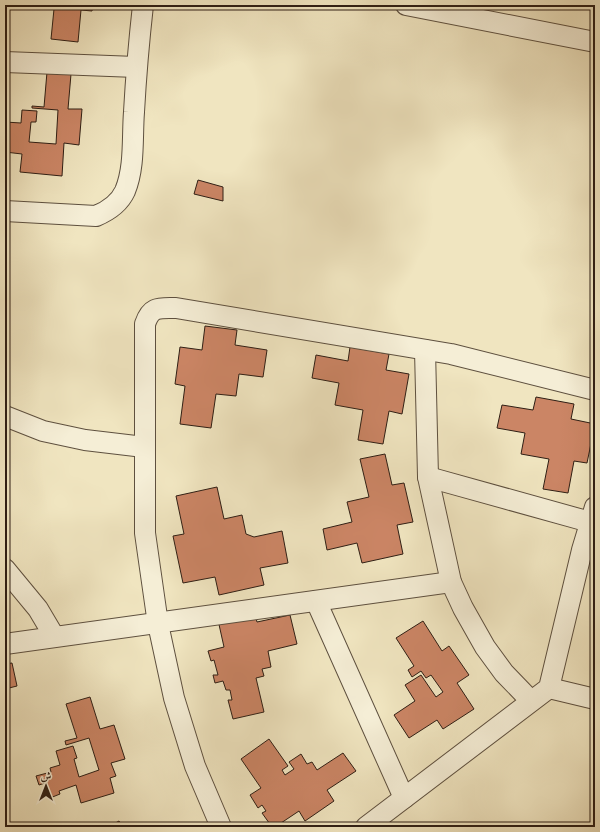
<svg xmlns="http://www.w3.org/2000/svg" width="600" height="832" viewBox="0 0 600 832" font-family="'EB Garamond',Amiri,serif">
	<rect width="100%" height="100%" fill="#f0e5c0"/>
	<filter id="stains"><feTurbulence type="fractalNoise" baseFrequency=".005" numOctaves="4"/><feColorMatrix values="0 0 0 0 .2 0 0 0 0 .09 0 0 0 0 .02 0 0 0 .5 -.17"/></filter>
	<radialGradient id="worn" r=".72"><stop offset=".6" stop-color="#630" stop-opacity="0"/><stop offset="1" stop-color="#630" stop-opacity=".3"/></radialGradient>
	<!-- building -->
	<g fill="#cb8565" stroke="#2e1e14">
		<path d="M38,5H93L92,11L81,10L78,42L51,39L54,9L38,7Z"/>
		<path d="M47,72L71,74L68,109H82L79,145L64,143L62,176L20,172L22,154L5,152V122L21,123L22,110L37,111L36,122H31L29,142L56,144L58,110L32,108V106L44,107Z"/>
		<path d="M198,180L223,187V201L194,194Z"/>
		<path d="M205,326L237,330L235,345L267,350L263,377L239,374L236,396L216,394L211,428L180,424L185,386L175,384L180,347L202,350Z"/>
		<path d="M350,347L389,354L386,370L409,374L402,414L389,411L383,444L358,440L363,410L335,405L339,383L312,378L316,355L348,361Z"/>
		<path d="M536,397L574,404L571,419L595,424L587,463L574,461L568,493L543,489L549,459L521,454L525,433L497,428L502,405L533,410Z"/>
		<path d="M385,454L392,485L404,483L413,522L397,525L403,554L362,563L357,543L327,550L323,529L352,522L347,502L369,497L360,459Z"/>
		<path d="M217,487L224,519L242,515L246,534L254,537L282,531L288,563L260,568L264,585L219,595L215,577L183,583L173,536L184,534L176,496Z"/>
		<path d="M254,611L257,622L290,615L297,644L268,651L271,667L262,669L264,676L256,678L264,712L233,719L228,700H232L230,690H226L223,681L215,683L213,675H218L214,660L211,661L208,651L224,647L218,620Z"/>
		<path d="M423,621L442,651L449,646L469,675L457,683L474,709L443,729L437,720L409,738L394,715L415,701L405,685L421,675L436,697L443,692L431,675L426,678L421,671L412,677L408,670L414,666L396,638Z"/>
		<path d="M12,663L17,686L5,689V664Z"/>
		<path d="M90,697L100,729L114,725L125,759L111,763L116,776L110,778L114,793L81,803L76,785L59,791L60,794L50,798L45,783L39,785L36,776L51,772L50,768L60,765L56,751L73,746L77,758L74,759L79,777L99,770L89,738L66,745L65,741L77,738L66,704Z"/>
		<path d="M269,739L288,766L282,770L285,775L294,769L289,762L301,754L307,764L312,762L317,770L343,753L356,771L327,790L334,801L305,821L299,811L275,827H272L262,813L266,811L262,805L258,808L250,795L261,788L241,759Z"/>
		<path d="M119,821L123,827H108Z"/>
	</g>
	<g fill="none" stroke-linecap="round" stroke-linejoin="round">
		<!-- minor casing -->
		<g stroke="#5e503f" stroke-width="22">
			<g id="minor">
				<path d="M406,5L595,42"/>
				<path d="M5,62L136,67"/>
				<path d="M5,211L96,216C108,211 119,204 125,191C135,167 132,137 134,112C136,76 139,41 143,5"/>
				<path d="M425,350L428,477L451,582L463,608L485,647L504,673L531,701"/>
				<path d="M5,416L43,431L85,440L144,447"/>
				<path d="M428,477L590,522"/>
				<path d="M5,569L38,609L54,636"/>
				<path d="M316,601L404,798"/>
				<path d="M5,644L451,582"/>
				<path d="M549,688L595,699"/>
				<path d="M221,827L195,766L174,698L158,624L145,533V324C151,306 159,308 176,308L451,354L595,390"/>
				<path d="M366,827L549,688L582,550L595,507"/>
			</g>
		</g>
		<!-- minor -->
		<use href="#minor" stroke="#f5eed6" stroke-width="20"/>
	</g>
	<!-- margin -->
	<rect width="600" height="832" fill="none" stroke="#f0e5c0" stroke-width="20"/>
	<rect x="6" y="6" width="588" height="820" fill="none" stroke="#2e1e14" stroke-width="2"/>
	<rect x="10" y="10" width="580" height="812" fill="none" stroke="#2e1e14"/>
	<!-- north arrow -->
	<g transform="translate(46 786)" stroke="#f5eed6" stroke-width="3" paint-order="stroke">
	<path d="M0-3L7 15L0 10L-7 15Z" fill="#2e1e14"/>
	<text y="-6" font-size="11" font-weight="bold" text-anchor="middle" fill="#2e1e14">ش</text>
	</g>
	<rect width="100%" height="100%" filter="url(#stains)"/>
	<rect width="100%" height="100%" fill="url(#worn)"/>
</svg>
